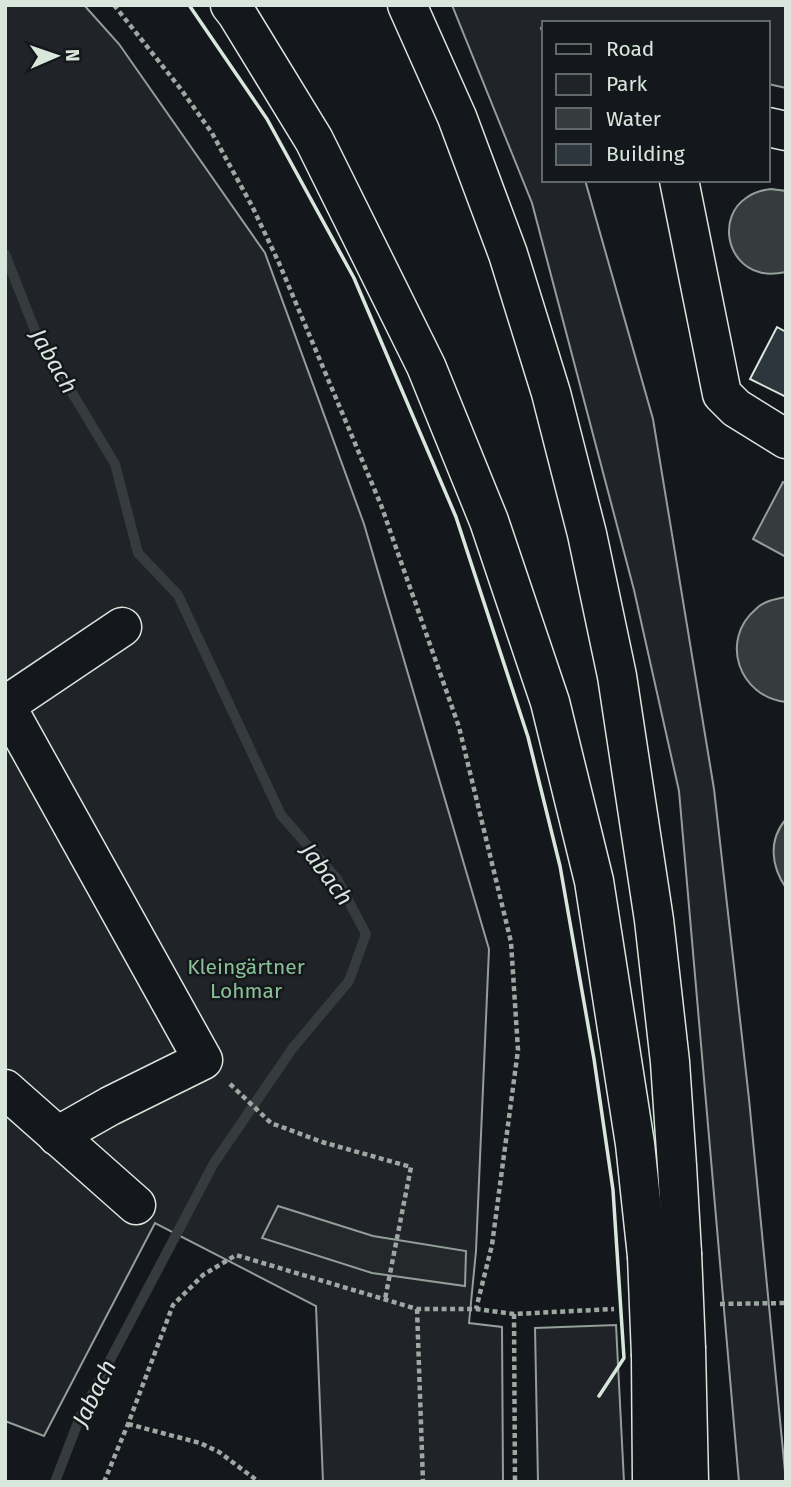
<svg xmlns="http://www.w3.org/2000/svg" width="791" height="1487" viewBox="0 0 791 1487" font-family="'Fira Sans',sans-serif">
	<rect width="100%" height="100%" fill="#14181c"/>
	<!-- green -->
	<g fill="#202428" stroke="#939e99" stroke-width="2">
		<path d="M5,5H84L119,44L265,253L364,524L489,949L476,1251L469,1323L502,1327L503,1482H323L316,1306L155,1223L44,1436L5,1421Z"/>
		<path d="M452,5H786V88L768,84V23H544V28H541L544,38V180H585L653,419L714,789L749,1099L786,1482H739L679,791L634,590L532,203Z"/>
		<path d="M616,1325L624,1482H538L535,1328Z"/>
	</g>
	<!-- parking -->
	<path fill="#24282b" stroke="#939e99" stroke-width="2" d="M278,1206L373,1236L466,1251L465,1286L372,1273L262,1238Z"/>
	<!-- water -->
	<g fill="#363b3e" stroke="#939e99" stroke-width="2">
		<path d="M771,189L786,191V272C776,274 768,275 759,272C726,263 718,217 746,198C754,192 762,190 771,189Z"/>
		<path d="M783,482L786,483V557L753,539Z"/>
		<path d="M786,597V702C739,697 719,640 756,609C764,601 775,599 786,597Z"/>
		<path d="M786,819V888C771,866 768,840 786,819Z"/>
	</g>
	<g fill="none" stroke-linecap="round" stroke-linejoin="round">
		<!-- stream -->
		<path stroke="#363b3e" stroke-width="10" d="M5,254L36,333L115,464L138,553L178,595L281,815L337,879L366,934L349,981L292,1049L214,1163L80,1417L55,1482"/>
	</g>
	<!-- building -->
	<path fill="#2c363c" stroke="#d8e6dc" stroke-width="2" d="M777,327L786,332V397L750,379Z"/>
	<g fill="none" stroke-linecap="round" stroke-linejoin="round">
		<!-- minor casing -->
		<g stroke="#d8e6dc" stroke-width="41">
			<g id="minor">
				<path d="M768,127L786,131"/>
				<path d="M679,180L722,394L736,408L786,439"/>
				<path d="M5,704L203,1060L110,1106L57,1136"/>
				<path d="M6,705L122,627"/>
				<path d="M5,1089L136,1205"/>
			</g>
		</g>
		<!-- highway casing -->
		<g stroke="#d8e6dc" stroke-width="41">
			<g id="highway">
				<path d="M230,5L237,14L314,140L426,366L489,521L550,702L594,881L635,1144L647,1256"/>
				<path d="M407,5L457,117L508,254L551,393L587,534L617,676L654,920L670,1062L677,1166L682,1253"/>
				<path d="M686,1349L689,1482"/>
				<path d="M651,1356L652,1482"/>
			</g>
		</g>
		<!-- path -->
		<g stroke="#9da8a2" stroke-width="4.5" stroke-dasharray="5 3.5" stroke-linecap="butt">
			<path d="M114,5L180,88L212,133L252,206L279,263L381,505L459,727L511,942L518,1050L492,1245L476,1309"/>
			<path d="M230,1084L271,1123L322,1142L411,1167L385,1299"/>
			<path d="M720,1304L786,1303"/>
			<path d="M417,1309L423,1482"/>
			<path d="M514,1314L515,1482"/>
			<path d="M128,1424L200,1443L219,1452L259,1482"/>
			<path d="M104,1482L128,1424L173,1305L203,1275L236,1255L417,1309H476L514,1314L614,1309"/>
		</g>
		<!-- minor -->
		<use href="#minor" stroke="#14181c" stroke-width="38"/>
		<!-- highway -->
		<use href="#highway" stroke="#14181c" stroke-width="38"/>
		<!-- highway-bridge casing -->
		<g stroke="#d8e6dc" stroke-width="41" stroke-linecap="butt">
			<g id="highway-bridge">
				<path d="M682,1253L686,1349"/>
				<path d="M647,1256L651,1356"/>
			</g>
		</g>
		<!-- highway-bridge -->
		<use href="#highway-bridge" stroke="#14181c" stroke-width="38"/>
		<!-- wall -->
		<path stroke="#d8e6dc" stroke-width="3.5" d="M189,5L267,119L354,278L456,517L528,737L560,866L594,1059L613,1190L624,1358L599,1396"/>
	</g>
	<g text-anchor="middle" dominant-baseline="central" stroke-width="5" stroke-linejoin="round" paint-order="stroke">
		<!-- park labels -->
		<g font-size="21" fill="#8ac095" stroke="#14181c">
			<text x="246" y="967">Kleingärtner<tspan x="246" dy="24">Lohmar</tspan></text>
		</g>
		<!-- water labels -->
		<g font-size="23" font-style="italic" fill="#d8e6dc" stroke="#14181c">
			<text transform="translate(54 361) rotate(60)">Jabach</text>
			<text transform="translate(327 874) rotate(54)">Jabach</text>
			<text transform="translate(94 1393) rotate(-64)">Jabach</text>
		</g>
	</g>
	<!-- border -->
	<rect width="791" height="1487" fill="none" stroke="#d8e6dc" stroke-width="14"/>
	<!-- legend -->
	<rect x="542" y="21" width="228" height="161" fill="#14181c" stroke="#626a69" stroke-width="2"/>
	<rect x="556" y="44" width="35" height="10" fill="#14181c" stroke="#626a69" stroke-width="2"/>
	<text x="606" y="56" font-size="21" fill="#d8e6dc">Road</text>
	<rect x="556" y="74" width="35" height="21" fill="#202428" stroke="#626a69" stroke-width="2"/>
	<text x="606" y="91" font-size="21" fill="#d8e6dc">Park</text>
	<rect x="556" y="108" width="35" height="21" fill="#363b3e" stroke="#626a69" stroke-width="2"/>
	<text x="606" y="126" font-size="21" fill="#d8e6dc">Water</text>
	<rect x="556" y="144" width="35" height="21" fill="#2c363c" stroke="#626a69" stroke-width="2"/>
	<text x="606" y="161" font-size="21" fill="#d8e6dc">Building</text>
	<!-- north arrow -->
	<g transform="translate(56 56) rotate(88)" stroke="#14181c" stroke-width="5" paint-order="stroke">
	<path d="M0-5L12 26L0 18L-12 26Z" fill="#d8e6dc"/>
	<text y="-10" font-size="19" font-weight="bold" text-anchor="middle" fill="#d8e6dc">N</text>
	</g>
</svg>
